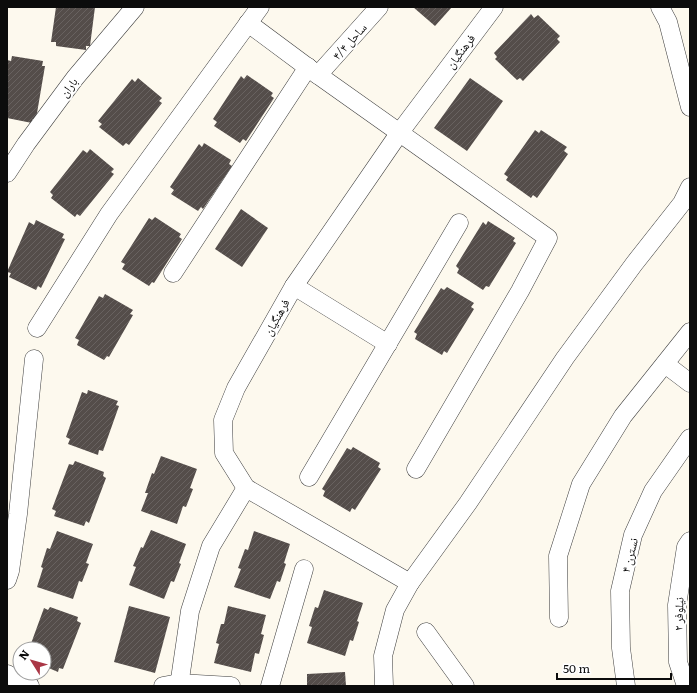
<svg xmlns="http://www.w3.org/2000/svg" width="697" height="693" viewBox="0 0 697 693" font-family="Literata,'Noto Naskh Arabic',serif">
	<defs>
		<pattern id="building-hatch" width="6" height="6" patternUnits="userSpaceOnUse"><rect width="6" height="6" fill="#544d4a"/><path d="M-1 1l2-2M0 6l6-6M5 7l2-2" fill="none" stroke="#686260"/></pattern>
	</defs>
	<rect width="100%" height="100%" fill="#fdf9ee"/>
	<!-- building -->
	<g fill="url(#building-hatch)">
		<path d="M56,7H95L90,46H86V50L56,46V42H51Z"/>
		<path d="M413,7H452L435,26Z"/>
		<path d="M531,14L534,18L538,15L560,36L557,39L560,42L523,81L520,78L517,80L495,59L497,57L494,53Z"/>
		<path d="M12,56L43,61L42,66H45L36,119H32V123L7,118V60L11,61Z"/>
		<path d="M247,75L273,93L271,96L274,98L246,141L243,139L240,143L214,126L217,122L213,119L241,76L244,79Z"/>
		<path d="M138,78L162,98L159,101L162,103L129,145L126,143L123,146L99,127L102,124L98,121L132,79L135,82Z"/>
		<path d="M470,78L503,101L467,151L434,128Z"/>
		<path d="M535,130L539,133L541,130L567,147L564,151L568,154L537,198L533,195L531,198L506,180L508,177L504,174Z"/>
		<path d="M204,143L231,160L229,164L232,166L203,209L201,207L198,211L171,194L174,190L170,187L199,144L202,147Z"/>
		<path d="M90,149L114,169L111,172L114,174L80,216L77,214L75,217L51,198L53,195L50,192L83,150L87,153Z"/>
		<path d="M241,209L268,228L242,267L215,249Z"/>
		<path d="M155,217L181,234L179,237L182,239L154,283L152,282L149,286L122,269L125,264L121,262L149,218L152,220Z"/>
		<path d="M36,220L64,234L62,238L65,239L41,288L38,286L36,290L9,277L11,273L7,272L29,222L34,225Z"/>
		<path d="M488,221L515,238L513,241L516,243L489,287L486,286L483,290L457,273L459,269L456,266L483,222L486,225Z"/>
		<path d="M447,287L474,303L471,307L474,309L447,353L444,351L442,355L415,339L417,334L414,332L441,288L444,290Z"/>
		<path d="M105,294L133,310L130,314L133,315L109,357L107,356L104,360L77,345L79,340L75,338L99,296L103,298Z"/>
		<path d="M88,390L118,401L116,405L119,406L103,451L99,450L98,455L68,444L70,439L66,437L82,392L87,394Z"/>
		<path d="M353,447L380,463L378,467L381,469L355,510L352,508L350,512L323,496L325,491L322,489L347,448L351,450Z"/>
		<path d="M161,456L197,469L190,488L193,489L186,507L183,506L177,524L141,511L148,493H145L152,473L154,474Z"/>
		<path d="M75,461L104,472L103,476L106,478L89,523L86,521L84,526L54,516L56,511L52,509L69,464L73,465Z"/>
		<path d="M151,530L186,544L179,563L181,564L174,582L171,581L164,599L129,585L136,567L133,566L141,547L143,548Z"/>
		<path d="M57,531L93,544L86,563L89,564L82,582L79,581L73,599L37,587L43,568L41,567L47,548L50,549Z"/>
		<path d="M254,531L290,544L284,563L286,564L280,582L277,581L270,599L234,587L241,569L238,568L245,549L248,550Z"/>
		<path d="M324,590L363,603L357,621L359,622L353,641L350,640L345,656L307,643L312,627L309,626L315,607L318,608Z"/>
		<path d="M129,606L170,617L155,673L114,662Z"/>
		<path d="M228,606L266,615L261,634L264,635L259,654L255,653L251,672L214,663L219,644L216,643L221,624H224Z"/>
		<path d="M50,607L78,617L77,621L81,623L63,669L59,668L58,672L44,666V649H29L44,608L48,610Z"/>
		<path d="M345,672L346,686H307V674Z"/>
	</g>
	<g fill="none" stroke-linecap="round" stroke-linejoin="round">
		<!-- minor casing -->
		<g stroke="#3f3f3f" stroke-width="19">
			<g id="minor">
				<path d="M660,7L668,22L690,107"/>
				<path d="M248,23L318,75L548,238L520,291L416,469"/>
				<path d="M318,75L379,7"/>
				<path d="M7,173L26,144L75,78L135,7"/>
				<path d="M173,273L308,67"/>
				<path d="M294,286L388,344"/>
				<path d="M37,328L109,214L260,7"/>
				<path d="M665,364L690,383"/>
				<path d="M309,477L459,223"/>
				<path d="M7,580L10,571L18,514L34,359"/>
				<path d="M410,583L246,488L224,453L223,420L236,388L294,286L400,132L494,7"/>
				<path d="M559,618L558,556L581,484L623,416L690,332"/>
				<path d="M426,632L465,686"/>
				<path d="M7,674L30,686"/>
				<path d="M163,686L179,683L231,686"/>
				<path d="M179,686L190,611L211,546L246,488"/>
				<path d="M270,686L304,569"/>
				<path d="M384,686L383,656L395,610L410,583L468,503L565,358L634,264L682,203L690,187"/>
				<path d="M626,686L621,648L620,591L633,535L653,491L690,438"/>
				<path d="M686,686L678,662L677,605L686,547L690,541"/>
			</g>
		</g>
		<!-- minor -->
		<use href="#minor" stroke="#fff" stroke-width="18"/>
	</g>
	<g text-anchor="middle" dominant-baseline="central" stroke-width="4" stroke-linejoin="round" paint-order="stroke">
		<!-- street labels -->
		<g font-size="12" fill="#0c0c0c" stroke="#fff">
			<text transform="translate(349 41) rotate(-48)">ساحل ۴/۴</text>
			<text transform="translate(460 51) rotate(-53)">فرهنگیان</text>
			<text transform="translate(68 87) rotate(-53)">باران</text>
			<text transform="translate(276 317) rotate(-61)">فرهنگیان</text>
			<text transform="translate(629 555) rotate(-76)">نسترن ۴</text>
			<text transform="translate(678 614) rotate(-88)">نیلوفر ۲</text>
		</g>
	</g>
	<!-- border -->
	<rect width="697" height="693" fill="none" stroke="#0c0c0c" stroke-width="16"/>
	<!-- north arrow -->
	<g transform="translate(32 661) rotate(307)"><circle r="19" fill="#ffffff" stroke="#9e9e9e"/>
	<path d="M0-3L7 15L0 10L-7 15Z" fill="#aa3645"/>
	<text y="-6" font-size="11" font-weight="bold" text-anchor="middle" fill="#0c0c0c">N</text>
	</g>
	<!-- scale -->
	<path d="M557 673v6h114v-6" fill="none" stroke="#0c0c0c" stroke-width="2"/>
	<text x="563" y="673" font-size="12" fill="#0c0c0c" stroke="#ffffff" stroke-width="3" paint-order="stroke">50 m</text>
</svg>
